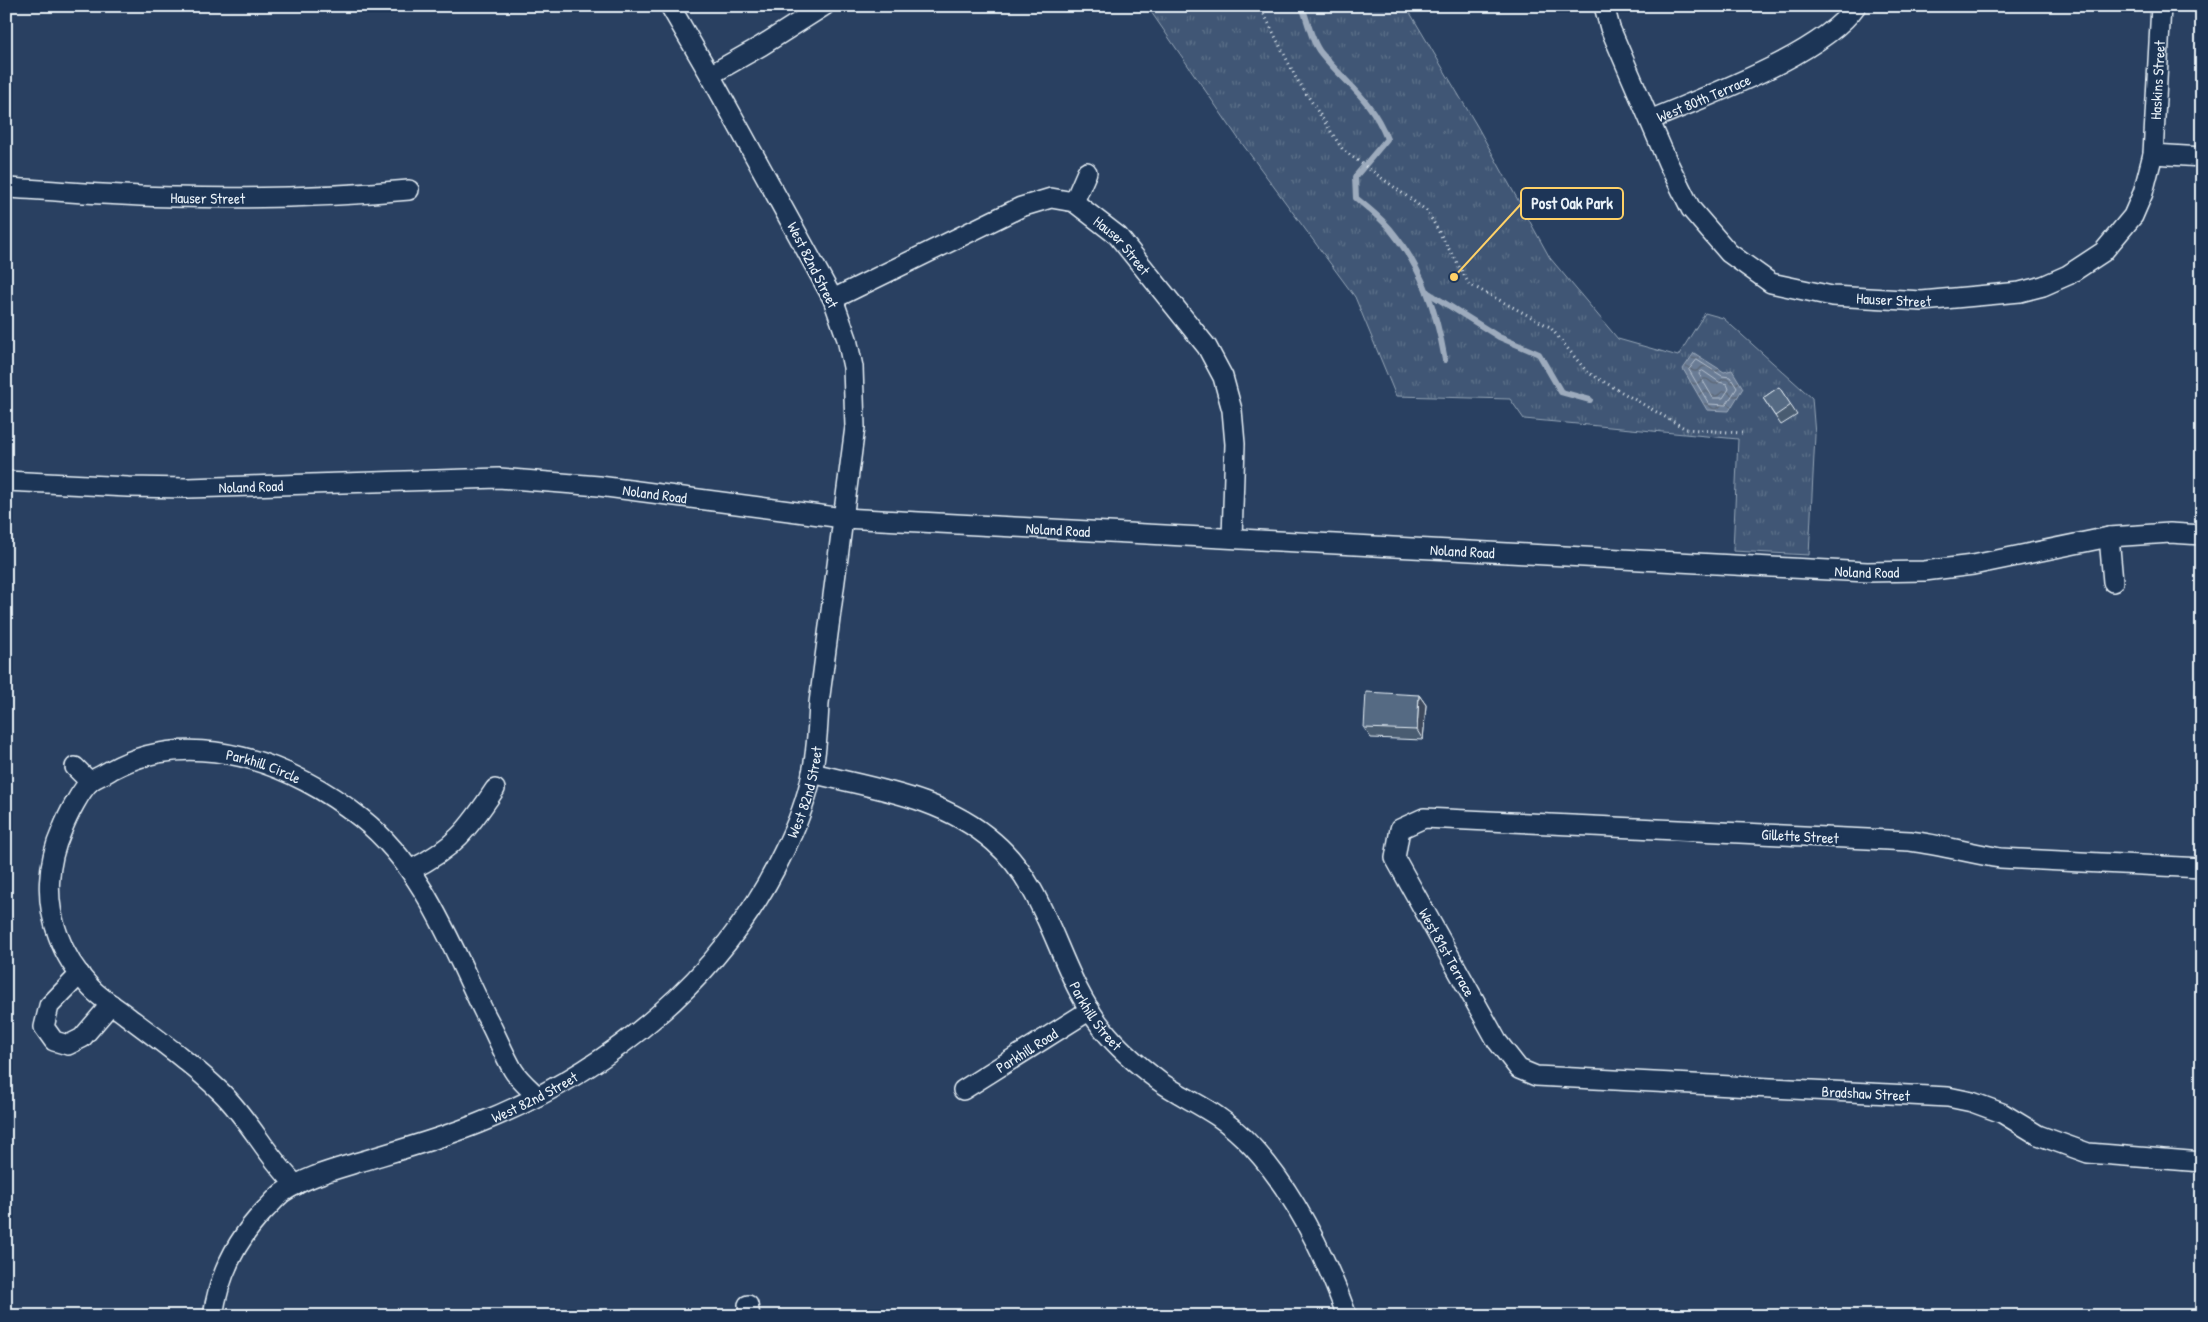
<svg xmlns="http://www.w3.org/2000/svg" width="2208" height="1322" viewBox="0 0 2208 1322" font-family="'Patrick Hand',sans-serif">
	<defs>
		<pattern id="grass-tufts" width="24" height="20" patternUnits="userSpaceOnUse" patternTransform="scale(1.25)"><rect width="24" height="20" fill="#415774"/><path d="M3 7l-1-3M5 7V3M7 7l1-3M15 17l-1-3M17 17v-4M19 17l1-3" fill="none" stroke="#5c7089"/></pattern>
		<pattern id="water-waves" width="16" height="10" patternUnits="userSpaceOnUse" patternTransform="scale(1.25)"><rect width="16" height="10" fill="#6b7c95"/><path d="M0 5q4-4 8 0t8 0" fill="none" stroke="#5a6573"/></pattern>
	</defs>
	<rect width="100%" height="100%" fill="#294061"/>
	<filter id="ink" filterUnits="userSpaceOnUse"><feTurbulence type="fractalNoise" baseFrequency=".02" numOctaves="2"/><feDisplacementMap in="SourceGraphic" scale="10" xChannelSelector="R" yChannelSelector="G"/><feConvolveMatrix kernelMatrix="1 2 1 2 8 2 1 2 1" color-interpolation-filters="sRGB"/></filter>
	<g filter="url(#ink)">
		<!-- grass -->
		<path fill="url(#grass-tufts)" stroke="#94a4b6" d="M1147,6H1406L1477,126L1550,258L1618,339L1678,356L1705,313L1723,318L1812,398L1815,435L1809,555L1733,551L1738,439L1524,419L1510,399L1396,396L1355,297L1238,138Z"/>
		<!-- water -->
		<path fill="url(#water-waves)" stroke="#9dabbd" d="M1694,353L1724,372L1732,370L1743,388L1729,411L1707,410L1683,369Z"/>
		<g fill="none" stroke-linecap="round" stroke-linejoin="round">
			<!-- shore -->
			<g stroke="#b6c2d0" stroke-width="1">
				<path d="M1697,360L1722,376L1730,377L1737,388L1726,405L1709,404L1689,370Z"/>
				<path d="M1703,371L1719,382L1727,384L1729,389L1723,398H1713L1699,374L1700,372Z"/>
			</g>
			<!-- stream -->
			<g stroke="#9dabbd" stroke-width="6">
				<path d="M1302,6C1307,19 1312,43 1321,53C1346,84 1371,98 1387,139L1355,177L1356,198C1368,208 1381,218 1390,229C1423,269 1436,310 1445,360"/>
				<path d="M1427,292L1499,337L1539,354L1561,392L1590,400"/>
			</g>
			<!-- street casing -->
			<g stroke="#e8f1f8" stroke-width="22">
				<g id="street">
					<path id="s1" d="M1604,6L1610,28L1668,163L1691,209L1729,253L1771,283L1832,296L1922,301L2020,292L2043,286L2068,275L2103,252L2133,216L2143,193L2153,154L2161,6"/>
					<path d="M710,75L761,46L824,6"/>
					<path id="s2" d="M1650,120C1706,96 1822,55 1856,6"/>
					<path d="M2153,154L2202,157"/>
					<path id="s3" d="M6,188C62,191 118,196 174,197C252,199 331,197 409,190"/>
					<path d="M1074,202L1087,172"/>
					<path id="s4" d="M833,299L1021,207L1051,198L1074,202L1118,236L1207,347L1223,377L1232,410L1235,444L1232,538"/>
					<path id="s5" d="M6,481L128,487L188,488L499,478L599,486L843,518L1867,572L1924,571L1973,565L2109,537L2170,533L2202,535"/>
					<path d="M2109,537L2113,582"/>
					<path d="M75,767L90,782"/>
					<path id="s6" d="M812,773C876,789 943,797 994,842C1051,891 1057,972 1103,1029C1118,1048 1139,1066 1159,1081C1177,1094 1198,1103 1217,1116C1279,1158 1322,1247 1347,1316"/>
					<path id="s7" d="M2202,868L2000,858C1970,853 1941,845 1910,841L1424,818L1400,829L1395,858L1497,1041L1519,1069L1536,1076L1948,1097L1972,1102L2002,1113L2038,1135L2088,1153L2202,1162"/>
					<path d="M410,870C454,849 469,828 495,789"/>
					<path d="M80,974L49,1006L44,1027L54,1041L68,1045L82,1038L111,1004"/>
					<path id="s8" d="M963,1090L1090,1010"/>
					<path id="s9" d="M296,1185C267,1157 250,1120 221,1092C192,1064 159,1040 127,1016C116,1007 101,999 91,988C77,973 65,955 58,935C45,901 47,863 62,830C67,817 81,789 91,781C97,777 105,774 111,770C192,725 295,764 361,818C423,867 451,945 485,1014C495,1032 503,1053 513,1070C519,1080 529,1088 537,1096"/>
					<path d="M748,1305L750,1316"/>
					<path id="s10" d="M213,1316C219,1274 236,1240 265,1210C271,1204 276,1198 282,1193C305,1177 333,1170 359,1162C399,1150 440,1139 479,1123C608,1072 724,978 784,851C796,827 807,799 812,773C817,750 818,726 819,703L855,427L853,367L847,339L833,299L710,75L670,6"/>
				</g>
			</g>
			<!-- path -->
			<path stroke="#e8f1f8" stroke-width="3" stroke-dasharray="1 4" stroke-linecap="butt" d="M1258,6L1265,16L1296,78L1343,150L1427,211L1469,284L1550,327L1587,372L1686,429L1742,433"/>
			<!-- street -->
			<use href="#street" stroke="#1d3557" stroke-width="19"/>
		</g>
		<!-- wall -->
		<g fill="#495b71" stroke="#e8f1f8">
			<path d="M1779,387L1797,415L1781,425L1763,398Z"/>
			<path d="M1419,695L1426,705L1423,740L1371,738L1364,728Z"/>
		</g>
		<!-- shaded-wall -->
		<path fill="#3c4a5c" stroke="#e8f1f8" d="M1419,695L1426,705L1423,740L1417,730Z"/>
		<!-- building -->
		<g fill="#556a83" stroke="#e8f1f8">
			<path d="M1779,387L1791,405L1775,416L1763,398Z"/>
			<path d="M1366,692L1419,695L1417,730L1364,728Z"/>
		</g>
	</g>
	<g text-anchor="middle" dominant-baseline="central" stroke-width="5" stroke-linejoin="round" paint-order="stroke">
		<!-- street labels -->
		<g font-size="15" fill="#e8f1f8" stroke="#1d3557">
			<text stroke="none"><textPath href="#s1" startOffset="861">Haskins Street</textPath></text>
			<text stroke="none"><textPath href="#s2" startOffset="58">West 80th Terrace</textPath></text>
			<text stroke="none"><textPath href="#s3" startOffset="202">Hauser Street</textPath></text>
			<text stroke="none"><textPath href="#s4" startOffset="329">Hauser Street</textPath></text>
			<text transform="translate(813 265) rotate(63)">West 82nd Street</text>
			<text stroke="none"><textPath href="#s1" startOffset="455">Hauser Street</textPath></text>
			<text stroke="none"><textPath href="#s5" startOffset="245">Noland Road</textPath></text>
			<text stroke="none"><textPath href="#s5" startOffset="650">Noland Road</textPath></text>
			<text stroke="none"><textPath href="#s5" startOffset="1055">Noland Road</textPath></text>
			<text stroke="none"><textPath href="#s5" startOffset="1460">Noland Road</textPath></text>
			<text stroke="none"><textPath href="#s5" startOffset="1865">Noland Road</textPath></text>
			<text stroke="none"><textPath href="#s9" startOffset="695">Parkhill Circle</textPath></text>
			<text stroke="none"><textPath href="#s10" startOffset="835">West 82nd Street</textPath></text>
			<text transform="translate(1800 836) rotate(3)">Gillette Street</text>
			<text stroke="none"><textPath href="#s7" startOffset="944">West 81st Terrace</textPath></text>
			<text stroke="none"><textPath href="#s6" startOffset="400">Parkhill Street</textPath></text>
			<text stroke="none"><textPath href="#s8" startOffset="75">Parkhill Road</textPath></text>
			<text stroke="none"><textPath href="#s7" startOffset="1430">Bradshaw Street</textPath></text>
			<text stroke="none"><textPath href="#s10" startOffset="415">West 82nd Street</textPath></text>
		</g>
	</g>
	<!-- callouts -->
	<path fill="none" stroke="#ffd166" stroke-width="2" d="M1454 277L1521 204"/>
	<circle fill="#ffd166" stroke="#1d3557" stroke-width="2" cx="1454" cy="277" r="5"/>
	<rect fill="#1d3557" stroke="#ffd166" stroke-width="2" x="1521" y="188" width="102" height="31" rx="5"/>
	<g font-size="16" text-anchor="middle" font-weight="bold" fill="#e8f1f8">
		<text x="1572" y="209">Post Oak Park</text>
	</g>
	<!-- margin -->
	<rect width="2208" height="1322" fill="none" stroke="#1d3557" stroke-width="25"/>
	<rect x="12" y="12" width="2183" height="1297" fill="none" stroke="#e8f1f8" stroke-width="2" filter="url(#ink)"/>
</svg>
